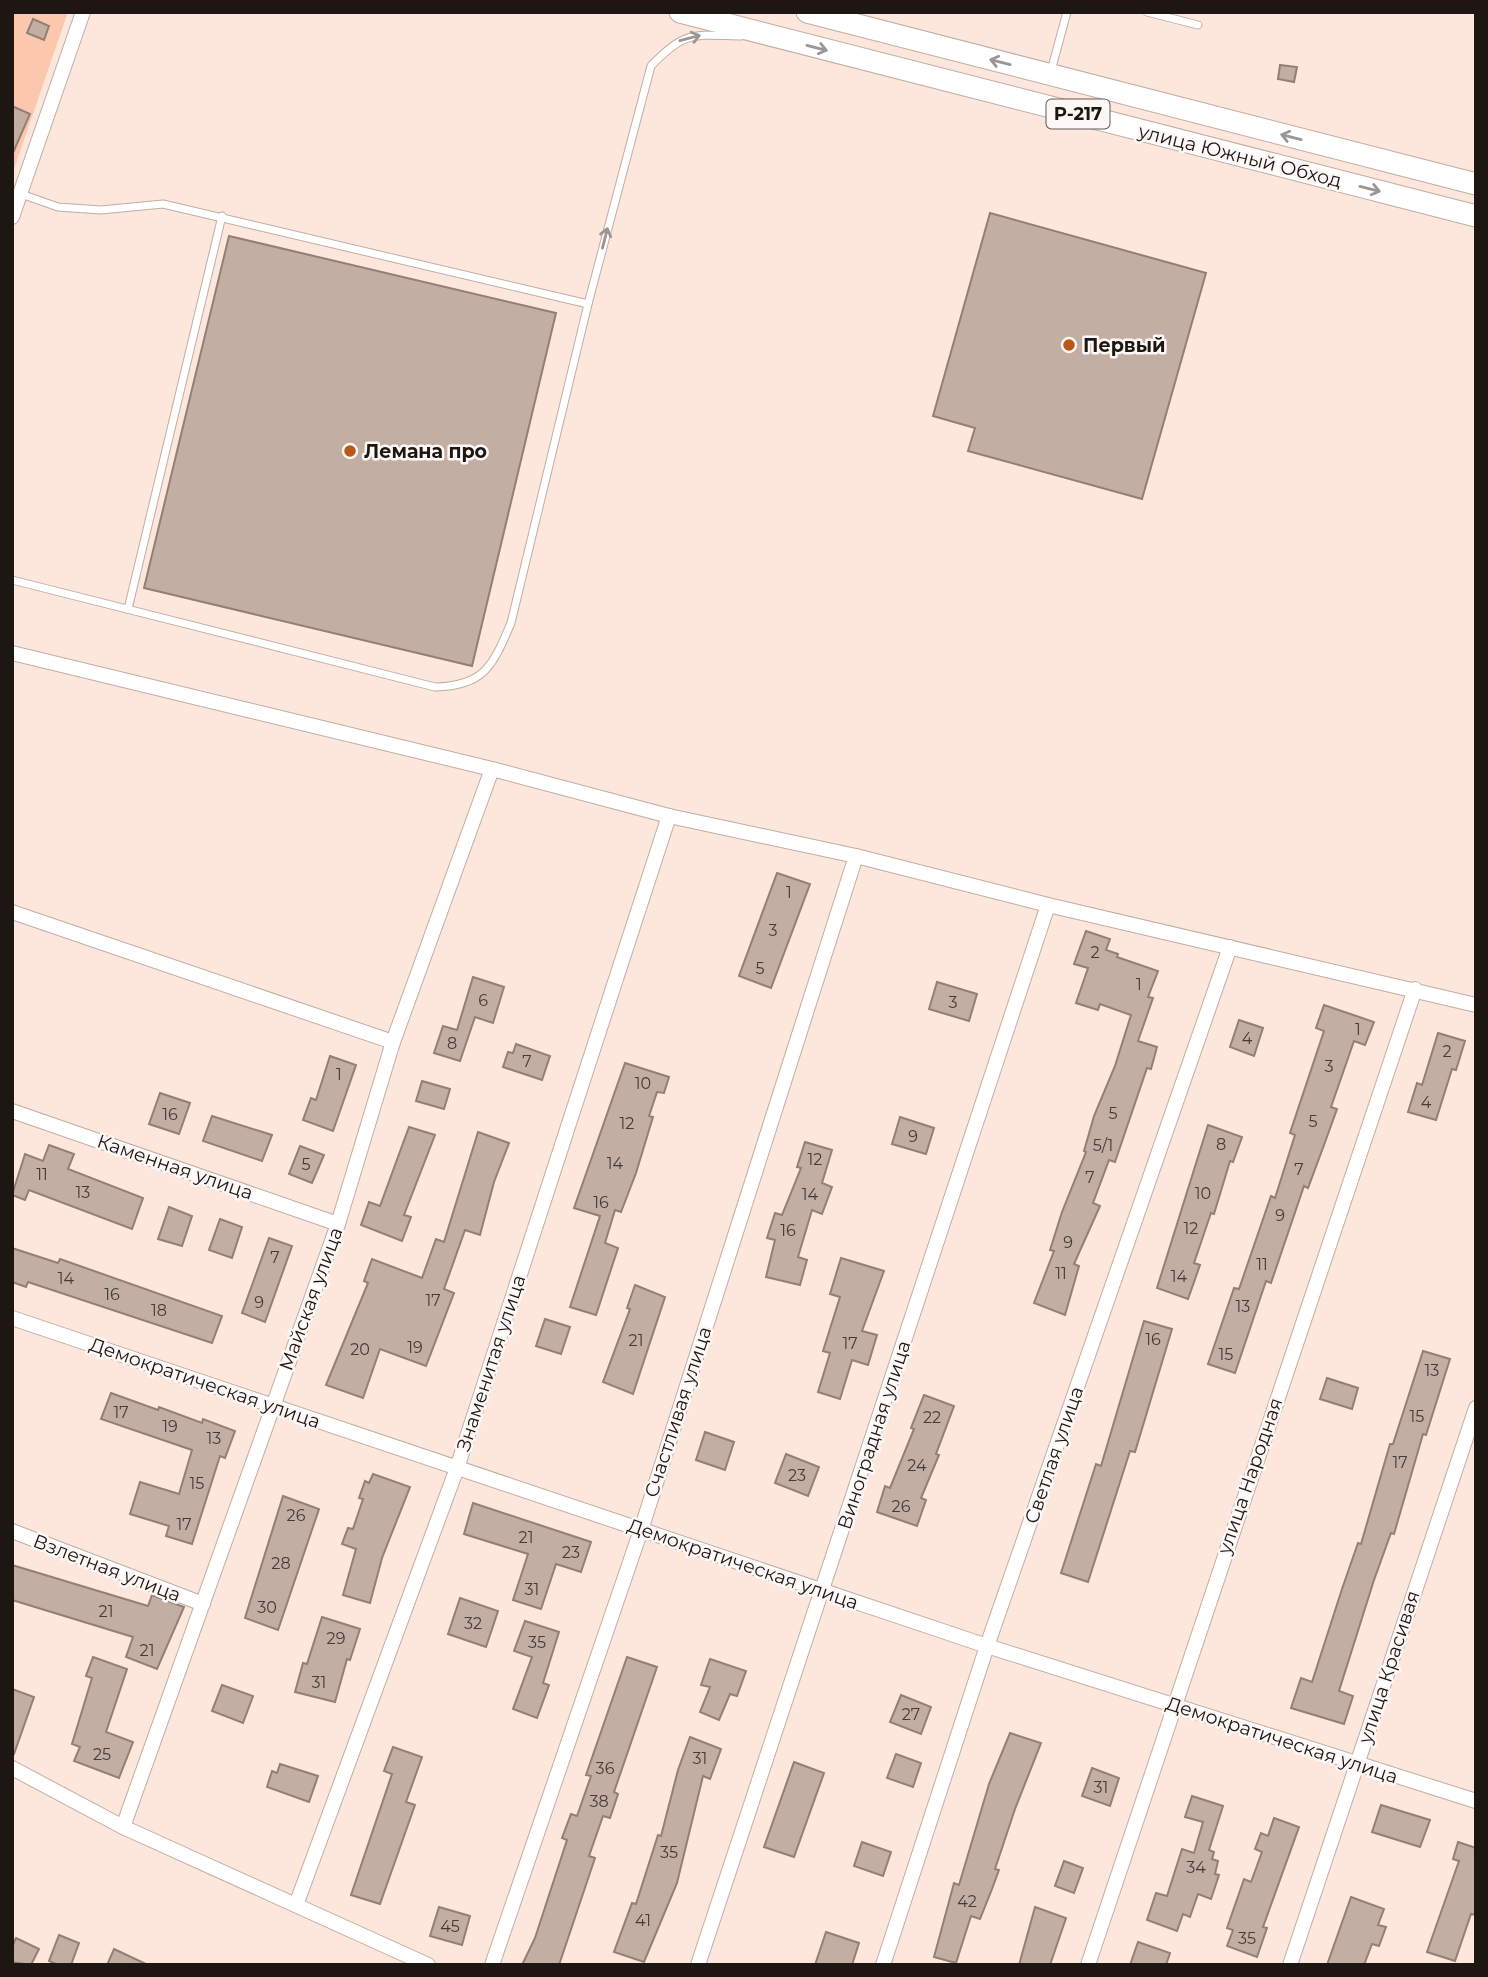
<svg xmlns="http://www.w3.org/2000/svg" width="1488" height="1977" viewBox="0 0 1488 1977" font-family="Montserrat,sans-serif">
	<rect width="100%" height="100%" fill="#fde7dc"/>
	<!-- green -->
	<path fill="#fbc8ae" d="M12,12H68L12,175Z"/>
	<!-- building -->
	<g fill="#c2aea3" stroke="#927f75" stroke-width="2">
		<path d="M33,19L49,26L44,40L27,33Z"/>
		<path d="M1280,65L1297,67L1294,82L1278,79Z"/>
		<path d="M12,106L30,114L12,155Z"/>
		<path d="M990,213L1206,273L1142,499L968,451L975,428L933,416Z"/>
		<path d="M229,236L556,313L472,666L144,588Z"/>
		<path d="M777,873L810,884L771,988L739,976Z"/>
		<path d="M1086,931L1110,939L1106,950L1118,954L1117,957L1158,971L1148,997L1153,998L1138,1041L1157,1047L1151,1069L1147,1068L1115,1162L1109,1160L1093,1203L1100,1206L1074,1264L1079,1266L1065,1315L1034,1303L1054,1251L1050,1250L1062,1212L1086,1152L1084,1151L1094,1116L1115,1066L1131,1015L1100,1004L1098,1010L1076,1003L1088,968L1074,964Z"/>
		<path d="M473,977L504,987L493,1023L475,1017L460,1061L434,1053L443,1026L457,1030Z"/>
		<path d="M937,982L977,994L969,1021L929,1009Z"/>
		<path d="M1324,1005L1374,1022L1365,1045L1354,1041L1331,1107L1337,1109L1324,1145L1308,1188L1304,1186L1271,1283L1266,1281L1235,1373L1208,1364L1234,1288L1239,1289L1271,1196L1275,1198L1295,1135L1290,1133L1324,1031L1316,1028Z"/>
		<path d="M1239,1020L1263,1028L1254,1056L1230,1047Z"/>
		<path d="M1438,1033L1465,1041L1456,1070L1452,1069L1436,1120L1408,1112L1417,1083L1422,1085Z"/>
		<path d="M516,1044L550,1056L542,1080L503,1067L508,1052L513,1053Z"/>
		<path d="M330,1056L356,1065L333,1131L303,1120L311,1098L316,1100Z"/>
		<path d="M625,1063L669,1077L664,1093L657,1092L649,1116L653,1117L636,1173L621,1212L615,1210L605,1243L618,1248L596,1315L570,1307L600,1216L574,1208Z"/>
		<path d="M422,1081L450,1089L444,1109L416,1101Z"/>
		<path d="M160,1093L190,1103L179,1134L149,1124Z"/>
		<path d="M212,1116L272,1135L262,1161L203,1141Z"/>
		<path d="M900,1117L934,1128L926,1154L892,1144Z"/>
		<path d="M1208,1125L1242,1137L1233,1162L1230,1161L1214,1214L1211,1213L1194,1263L1200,1265L1188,1299L1157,1288Z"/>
		<path d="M409,1127L435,1135L404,1215L411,1217L402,1241L361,1225L369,1202L380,1206Z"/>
		<path d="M478,1132L509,1143L494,1182L480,1235L465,1230L444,1289L454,1293L426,1366L380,1349L363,1398L326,1385L368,1283L364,1281L372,1259L422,1278L436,1239L444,1242Z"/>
		<path d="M805,1142L832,1150L822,1183L832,1187L822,1214L812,1210L798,1257L807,1260L800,1285L766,1277L775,1240L767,1238L775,1213L782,1215L801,1168L797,1167Z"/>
		<path d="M49,1145L74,1154L68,1169L143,1198L132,1229L29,1190L25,1200L12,1195L25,1154L43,1161Z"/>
		<path d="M300,1146L324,1155L312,1183L289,1174Z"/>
		<path d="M169,1207L192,1216L182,1246L158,1239Z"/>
		<path d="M220,1219L242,1227L232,1258L209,1250Z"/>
		<path d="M269,1238L292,1246L265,1322L242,1313Z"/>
		<path d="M12,1248L58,1263L60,1259L222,1316L212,1343L28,1282L26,1287L12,1282Z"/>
		<path d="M841,1258L884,1271L862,1331L877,1335L868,1365L852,1360L840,1399L818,1392L830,1353L823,1351L840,1297L830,1294Z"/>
		<path d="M635,1285L665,1297L633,1394L603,1382L630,1309L627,1308Z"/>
		<path d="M545,1319L570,1327L561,1354L536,1346Z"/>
		<path d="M1144,1321L1172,1329L1135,1452L1130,1451L1088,1582L1061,1573L1096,1464L1101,1466Z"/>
		<path d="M1423,1351L1450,1359L1426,1435L1423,1434L1394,1534L1391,1533L1374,1580L1339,1691L1353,1696L1344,1724L1291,1708L1301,1678L1312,1682L1342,1589L1358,1543L1361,1544L1390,1444H1393Z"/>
		<path d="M1327,1378L1358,1388L1352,1409L1320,1399Z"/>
		<path d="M111,1393L158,1410L159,1407L202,1423L203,1419L235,1431L225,1458L220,1456L192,1544L166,1536L169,1526L130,1514L140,1482L179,1494L192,1450L101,1419Z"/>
		<path d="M924,1395L954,1406L936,1454L939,1455L921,1498L926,1500L917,1526L877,1512L885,1486L890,1488L914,1429L911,1428Z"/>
		<path d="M705,1432L734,1442L725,1470L696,1460Z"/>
		<path d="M786,1454L819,1467L808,1496L775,1483Z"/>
		<path d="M373,1474L410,1487L382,1558L370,1603L343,1595L356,1549L342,1544L348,1528L353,1529L363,1499L359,1498L365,1481L369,1483Z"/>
		<path d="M283,1496L319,1509L278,1630L245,1618Z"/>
		<path d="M473,1503L591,1542L581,1572L556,1564L541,1609L513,1600L528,1554L464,1534Z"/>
		<path d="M12,1565L148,1606L152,1595L184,1607L157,1669L126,1657L133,1637L12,1600Z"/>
		<path d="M460,1598L498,1611L486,1647L448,1634Z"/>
		<path d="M322,1617L360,1629L350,1660L347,1659L335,1702L295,1692L303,1663L307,1664Z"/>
		<path d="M525,1621L559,1632L543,1683L549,1685L537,1718L513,1709L532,1657L514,1651Z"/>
		<path d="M93,1657L127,1669L106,1732L133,1742L119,1778L74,1761L80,1747L72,1744L92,1678L86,1676Z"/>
		<path d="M627,1657L657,1667L614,1792L618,1794L610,1818L603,1816L589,1856L595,1858L559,1965H522L535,1938L567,1840L562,1838L571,1814L577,1816L591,1776L586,1775Z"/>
		<path d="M710,1659L746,1671L737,1696L730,1694L719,1720L700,1712L710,1687L701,1685Z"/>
		<path d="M222,1685L253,1696L243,1723L212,1711Z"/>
		<path d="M12,1689L34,1697L14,1754H12Z"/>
		<path d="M901,1695L931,1707L921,1734L890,1722Z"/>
		<path d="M1010,1733L1041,1743L1015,1809L995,1869L999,1870L992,1889L980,1919L971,1916L956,1963L934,1957L954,1883L959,1885L989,1784Z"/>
		<path d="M690,1737L721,1749L710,1779L703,1776L677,1883L644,1962L614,1952L632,1903L636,1904L658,1835L661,1836L678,1770Z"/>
		<path d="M393,1747L422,1757L406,1802L415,1805L380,1904L351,1895L392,1774L384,1771Z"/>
		<path d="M896,1754L921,1763L913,1787L887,1778Z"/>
		<path d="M794,1762L824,1773L794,1857L764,1847Z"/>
		<path d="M280,1764L318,1776L309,1802L267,1787L272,1771L277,1773Z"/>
		<path d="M1092,1768L1119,1778L1110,1806L1082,1796Z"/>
		<path d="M1192,1796L1223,1806L1209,1850L1214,1852L1212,1859L1218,1861L1215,1874L1219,1875L1211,1899L1198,1894L1190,1917L1183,1914L1177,1931L1147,1920L1156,1893L1167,1896L1182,1849L1194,1853L1203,1822L1185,1817Z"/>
		<path d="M1381,1805L1430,1820L1420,1847L1372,1832Z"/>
		<path d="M1274,1818L1299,1827L1263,1927L1267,1928L1257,1957L1227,1946L1233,1930L1227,1928L1244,1879L1251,1882L1262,1852L1255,1849L1261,1833L1268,1836Z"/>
		<path d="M862,1842L891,1852L883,1876L854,1866Z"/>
		<path d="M1458,1842L1476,1848V1915L1471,1914L1455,1961L1427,1952L1459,1861L1453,1859Z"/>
		<path d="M1064,1861L1083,1868L1074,1893L1055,1886Z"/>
		<path d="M1351,1897L1384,1909L1378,1925L1386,1927L1379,1946L1372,1944L1364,1965H1327Z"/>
		<path d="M439,1907L470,1916L462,1945L430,1936Z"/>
		<path d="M1035,1907L1066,1918L1050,1965H1019Z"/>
		<path d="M826,1932L859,1943L852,1965H815Z"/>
		<path d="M59,1935L79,1943L71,1965H58L49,1961Z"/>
		<path d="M16,1938L39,1949L31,1965L12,1962V1947Z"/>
		<path d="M1138,1942L1170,1953L1166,1965H1130Z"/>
		<path d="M114,1949L148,1965H107Z"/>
	</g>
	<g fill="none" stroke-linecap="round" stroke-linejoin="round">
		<!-- lane casing -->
		<g stroke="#c1ada3" stroke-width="9">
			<g id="lane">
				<path d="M1147,12L1198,25"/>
				<path d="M1051,71L1067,12"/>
				<path d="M21,194L58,207L101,210L163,204L588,304"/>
				<path d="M12,580L435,687C485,686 493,665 511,623L588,304L651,66C685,30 694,35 741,36"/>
				<path d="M128,609L222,216"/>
			</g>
		</g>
		<!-- street casing -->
		<g stroke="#c1ada3" stroke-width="16">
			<g id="street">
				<path d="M12,217L83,12"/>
				<path d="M12,653L492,769L669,816L856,856L1048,905L1476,1005"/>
				<path d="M12,912L393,1042"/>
				<path d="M12,1111L338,1224"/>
				<path d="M12,1318L987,1646L1476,1801"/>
				<path d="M12,1531L203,1604"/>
				<path d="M12,1768L123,1827L428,1965"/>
				<path d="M123,1827L338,1224L393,1042L492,769"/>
				<path d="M296,1905L457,1468L669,816"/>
				<path d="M492,1965L641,1530L856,856"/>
				<path d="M698,1965L1048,905"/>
				<path d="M883,1965L987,1646L1230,947"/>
				<path d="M1088,1965L1415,989"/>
				<path d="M1290,1965L1476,1408"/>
			</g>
		</g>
		<!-- primary casing -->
		<g stroke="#c1ada3" stroke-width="23">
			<g id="primary">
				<path d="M680,12L1476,216"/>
				<path d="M807,12L1476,184"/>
			</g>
		</g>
		<!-- lane -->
		<use href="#lane" stroke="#fff" stroke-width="7"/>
		<!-- street -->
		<use href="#street" stroke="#fff" stroke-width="14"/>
		<!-- primary -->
		<use href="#primary" stroke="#fff" stroke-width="21"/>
	</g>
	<!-- one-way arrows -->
	<defs><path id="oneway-shaft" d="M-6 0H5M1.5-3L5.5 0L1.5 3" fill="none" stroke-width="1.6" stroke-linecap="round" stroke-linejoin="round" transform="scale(1.75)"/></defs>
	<g stroke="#999694">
		<use href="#oneway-shaft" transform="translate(690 38) rotate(-15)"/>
		<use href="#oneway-shaft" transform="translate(817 48) rotate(14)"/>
		<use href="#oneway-shaft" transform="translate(1000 62) rotate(-166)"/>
		<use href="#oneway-shaft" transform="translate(1291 137) rotate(-166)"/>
		<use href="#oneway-shaft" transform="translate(1370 189) rotate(14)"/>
		<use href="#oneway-shaft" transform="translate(605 238) rotate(-76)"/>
	</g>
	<!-- markers -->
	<g fill="#b95817" stroke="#fdf8f6" stroke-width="2.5">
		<circle cx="1069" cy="345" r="7"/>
		<circle cx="350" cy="451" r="7"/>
	</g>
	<g text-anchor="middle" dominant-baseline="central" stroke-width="5" stroke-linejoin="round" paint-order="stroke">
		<!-- number labels -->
		<g font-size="16" fill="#463c36">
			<text x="789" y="892">1</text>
			<text x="773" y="930">3</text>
			<text x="1095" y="952">2</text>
			<text x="760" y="968">5</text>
			<text x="1139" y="984">1</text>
			<text x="483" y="1000">6</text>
			<text x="953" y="1002">3</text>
			<text x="1358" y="1029">1</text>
			<text x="1247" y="1038">4</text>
			<text x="452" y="1043">8</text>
			<text x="1447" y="1051">2</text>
			<text x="527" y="1061">7</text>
			<text x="1329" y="1066">3</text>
			<text x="339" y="1074">1</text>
			<text x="643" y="1083">10</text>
			<text x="1426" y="1102">4</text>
			<text x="1113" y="1113">5</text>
			<text x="170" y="1114">16</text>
			<text x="1313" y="1121">5</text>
			<text x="627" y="1123">12</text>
			<text x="913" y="1136">9</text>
			<text x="1221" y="1144">8</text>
			<text x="1103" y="1145">5/1</text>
			<text x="815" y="1159">12</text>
			<text x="615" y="1163">14</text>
			<text x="306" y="1164">5</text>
			<text x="1299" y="1169">7</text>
			<text x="42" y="1174">11</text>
			<text x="1090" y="1177">7</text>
			<text x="83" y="1192">13</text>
			<text x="1203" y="1193">10</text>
			<text x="810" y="1194">14</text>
			<text x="601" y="1202">16</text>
			<text x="1280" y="1215">9</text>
			<text x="1191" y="1228">12</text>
			<text x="788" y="1230">16</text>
			<text x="1068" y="1242">9</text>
			<text x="275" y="1257">7</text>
			<text x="1262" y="1264">11</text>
			<text x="1061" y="1273">11</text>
			<text x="1179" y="1276">14</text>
			<text x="66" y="1278">14</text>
			<text x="112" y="1294">16</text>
			<text x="433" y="1300">17</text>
			<text x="259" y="1302">9</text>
			<text x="1243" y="1306">13</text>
			<text x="159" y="1310">18</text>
			<text x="1153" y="1339">16</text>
			<text x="636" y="1340">21</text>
			<text x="850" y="1343">17</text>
			<text x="415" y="1347">19</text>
			<text x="360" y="1349">20</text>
			<text x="1226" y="1354">15</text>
			<text x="1432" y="1370">13</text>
			<text x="121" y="1412">17</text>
			<text x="1417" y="1416">15</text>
			<text x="932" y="1417">22</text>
			<text x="170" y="1426">19</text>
			<text x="214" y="1438">13</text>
			<text x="1400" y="1462">17</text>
			<text x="917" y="1465">24</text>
			<text x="797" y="1475">23</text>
			<text x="197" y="1483">15</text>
			<text x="901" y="1506">26</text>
			<text x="296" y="1515">26</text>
			<text x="184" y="1524">17</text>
			<text x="526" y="1537">21</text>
			<text x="571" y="1552">23</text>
			<text x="281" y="1563">28</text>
			<text x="532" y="1589">31</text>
			<text x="267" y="1607">30</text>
			<text x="106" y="1611">21</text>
			<text x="473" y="1623">32</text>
			<text x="336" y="1638">29</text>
			<text x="537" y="1642">35</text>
			<text x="147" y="1650">21</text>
			<text x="319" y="1682">31</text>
			<text x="911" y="1714">27</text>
			<text x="102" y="1754">25</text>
			<text x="700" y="1758">31</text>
			<text x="605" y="1768">36</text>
			<text x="1101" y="1787">31</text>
			<text x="599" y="1801">38</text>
			<text x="669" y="1852">35</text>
			<text x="1196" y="1867">34</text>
			<text x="967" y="1901">42</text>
			<text x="643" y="1920">41</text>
			<text x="450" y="1926">45</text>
			<text x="1247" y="1938">35</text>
		</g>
		<!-- shield labels -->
		<rect fill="#fdf8f6" stroke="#605a56" stroke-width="2" x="1046.5" y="99.5" width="63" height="29" rx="5"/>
		<g font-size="18" font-weight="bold" fill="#1d1612">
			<text x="1078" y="114">Р-217</text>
		</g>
		<!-- street labels -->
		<g font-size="19" fill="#1d1612" stroke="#fdf8f6">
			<text transform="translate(1240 156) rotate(14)">улица Южный Обход</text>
			<text transform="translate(175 1167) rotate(19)">Каменная улица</text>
			<text transform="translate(311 1299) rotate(-70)">Майская улица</text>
			<text transform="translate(491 1363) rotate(-72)">Знаменитая улица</text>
			<text transform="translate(205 1383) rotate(19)">Демократическая улица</text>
			<text transform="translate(678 1412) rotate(-72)">Счастливая улица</text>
			<text transform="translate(874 1435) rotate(-72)">Виноградная улица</text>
			<text transform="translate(1054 1455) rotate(-71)">Светлая улица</text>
			<text transform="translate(1250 1476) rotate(-71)">улица Народная</text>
			<text transform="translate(743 1564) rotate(19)">Демократическая улица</text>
			<text transform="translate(107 1568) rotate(21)">Взлетная улица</text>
			<text transform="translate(1389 1667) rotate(-72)">улица Красивая</text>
			<text transform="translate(1282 1740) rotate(18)">Демократическая улица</text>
		</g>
		<!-- poi labels -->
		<g font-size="19" font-weight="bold" fill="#1d1612" stroke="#fdf8f6" text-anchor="start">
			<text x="1083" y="345">Первый</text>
			<text x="364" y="451">Лемана про</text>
		</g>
	</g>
	<!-- border -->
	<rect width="1488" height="1977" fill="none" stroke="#1d1612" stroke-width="28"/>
</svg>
